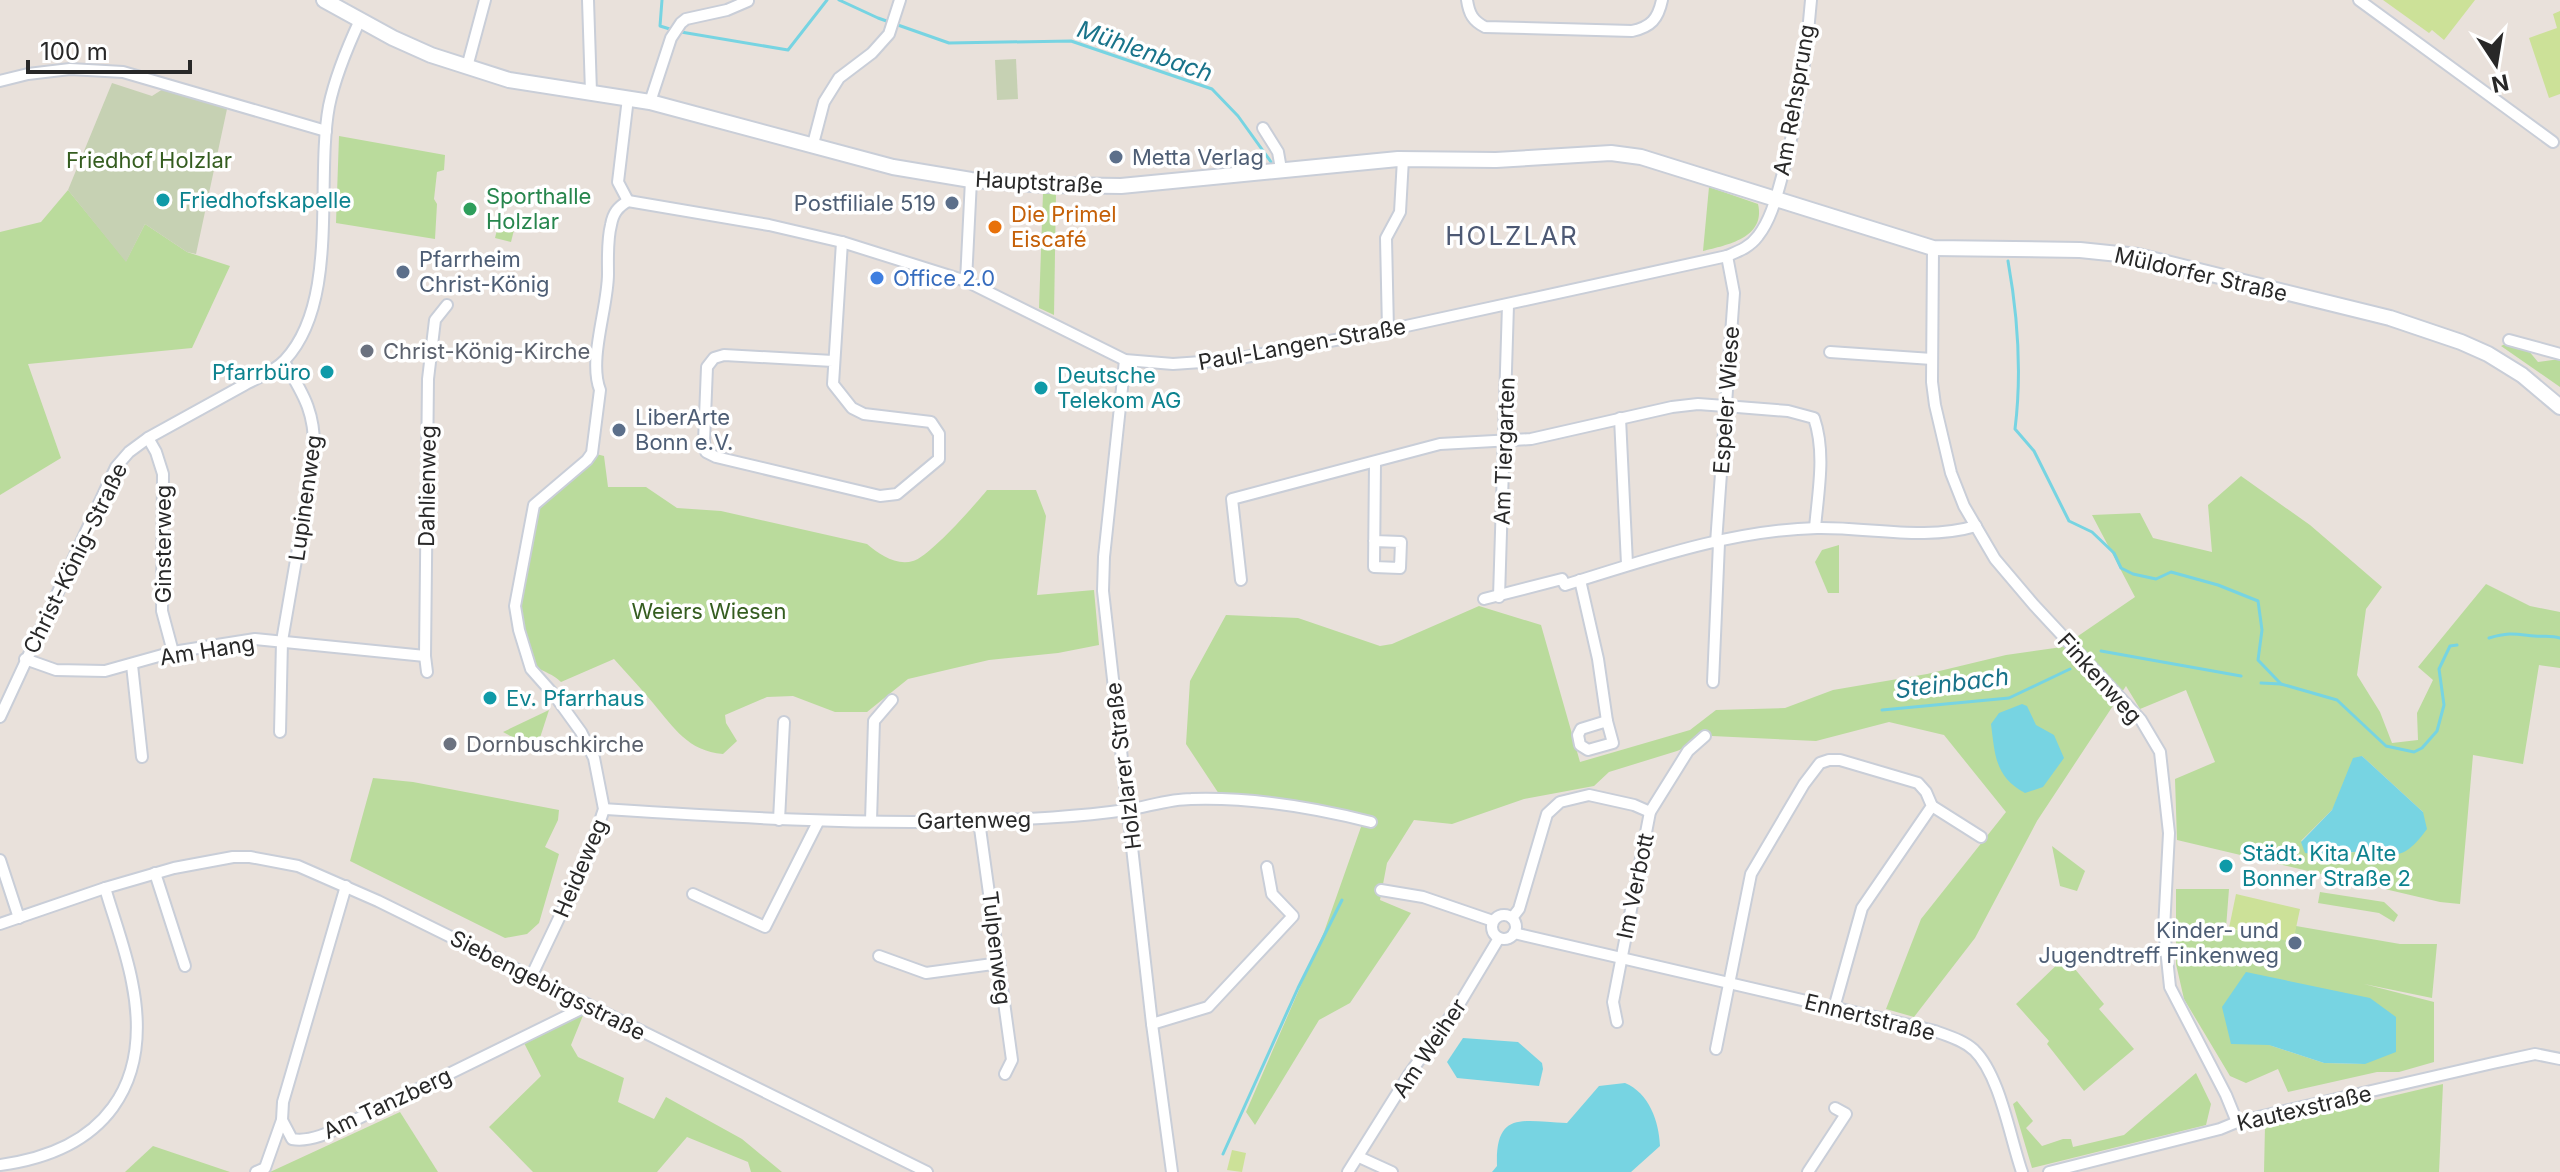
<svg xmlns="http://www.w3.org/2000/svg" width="2560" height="1172" viewBox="0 0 2560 1172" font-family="Inter,sans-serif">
	<rect width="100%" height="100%" fill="#e9e1db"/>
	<!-- green -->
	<g fill="#badb9c" fill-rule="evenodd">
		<path d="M339,136L445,155L444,170L437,172L434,199L437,204L435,239L336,223Z"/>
		<path d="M1709,187L1758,204C1766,238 1727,245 1703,251Z"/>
		<path d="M68,190L126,261L145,224L187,252L230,266L192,348L28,364L61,458L0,495V232L41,222Z"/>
		<path d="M1043,193H1056L1054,315L1039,308Z"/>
		<path d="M501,214L517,218L511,242L495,238Z"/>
		<path d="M2507,343L2528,350L2538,362L2560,359V387L2501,346Z"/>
		<path d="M596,454L604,456L608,487H646L677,508L721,511L867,544C879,554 896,566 913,561C928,558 976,504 987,490H1036L1046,516L1037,595L1094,590L1099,645L1058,653L989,660L908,679L867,712H835L793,696L767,697L725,715L726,723L737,741L723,754C688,751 674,728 653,703C641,688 627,674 614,659L561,682C553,674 544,672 536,667L518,614L534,511Z"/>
		<path d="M2241,476L2310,525L2382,587L2366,609L2357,675L2380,712L2392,743L2418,740L2417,713L2433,680L2418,667L2486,584L2530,606L2560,612V668L2539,665L2523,764L2473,755L2460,904L2440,902L2177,840L2175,779L2215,762L2186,690L2140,709L2126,686L2037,821L1975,938L1914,1017L1886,1009L1921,919L2006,812L1944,735L1889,722L1816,741L1712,736L1677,751L1609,772L1594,786L1524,799L1452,824L1414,820L1387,863L1380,900L1411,913L1350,1003L1319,1020L1255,1125L1246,1112L1324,932L1361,827L1360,823L1221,797L1186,744L1190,681L1226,615L1298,618L1380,646L1392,644L1479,606L1541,625L1580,762L1690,730L1716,710L1785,708L1833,690L1927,674L2006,655L2062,647L2135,597L2092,515L2140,513L2153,538L2212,552L2208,505ZM2362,756L2423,812L2383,857L2356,852L2319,855L2301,841L2332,810Z"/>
		<path d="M1839,545V593H1828L1815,562L1822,550Z"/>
		<path d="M549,710L536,750L503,732Z"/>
		<path d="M373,778L413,782L559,810L558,820L545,847L559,854L539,923L527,934L505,938L350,861Z"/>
		<path d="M2052,846L2085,871L2077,891L2060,886Z"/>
		<path d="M2176,889H2229L2226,928L2292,941L2296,926L2400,944H2437L2432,998L2364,984L2434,1002V1062L2399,1072H2377L2288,1092L2278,1069L2246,1083L2230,1076L2184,999L2176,964ZM2269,1045L2365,1064L2324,1063Z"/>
		<path d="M2320,892L2384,902L2398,915L2394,922L2379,913L2318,903Z"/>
		<path d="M2065,957L2104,1004L2099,1009L2134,1049L2084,1091L2047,1044L2049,1041L2016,1004Z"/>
		<path d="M584,1013L571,1045L578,1057L624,1078L618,1102L654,1119L666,1097L742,1139L782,1172H751L748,1162L687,1137L657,1172H533L489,1127L541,1076L524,1043Z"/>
		<path d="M2196,1073L2211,1104L2206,1125L2032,1168L2013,1104L2017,1101L2033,1121L2026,1128L2042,1146L2063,1139H2071L2073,1147L2124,1135Z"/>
		<path d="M2443,1084L2439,1172H2264L2265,1126Z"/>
		<path d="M400,1112L438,1172H270Z"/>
		<path d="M153,1146L230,1172H125Z"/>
	</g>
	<!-- cemetery -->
	<g fill="#c6d1b3">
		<path d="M1016,59L1018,99L997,100L995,60Z"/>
		<path d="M112,83L152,96L163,89L227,109L196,254L187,252L145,224L126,262L68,190Z"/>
	</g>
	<!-- pitch -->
	<g fill="#cce198">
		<path d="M2383,0H2475L2444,40L2432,30L2429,33Z"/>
		<path d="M2560,11V94L2549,98L2529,38L2557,28L2553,14Z"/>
		<path d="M2236,894L2300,909L2293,942L2229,928Z"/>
		<path d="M1232,1150L1246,1153L1242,1172L1227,1170Z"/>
	</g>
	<!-- water -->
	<g fill="#77d4e2">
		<path d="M2022,704L2027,706L2036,725L2054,735L2064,758L2043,787L2025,793C1995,777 1995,755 1991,724L1999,713Z"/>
		<path d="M2362,756L2423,812L2427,829C2401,865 2392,854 2355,852C2338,852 2322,856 2305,853L2301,842L2332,810L2353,758Z"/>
		<path d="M2246,972L2370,998L2396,1017V1052L2365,1064L2324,1063L2269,1045L2231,1044L2222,1007Z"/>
		<path d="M1463,1038L1518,1042L1542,1063L1543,1069L1539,1086L1457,1078L1447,1062Z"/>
		<path d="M1625,1083C1649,1093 1659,1121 1660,1146L1631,1172H1492L1497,1166C1495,1109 1524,1122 1567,1123L1599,1086Z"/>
	</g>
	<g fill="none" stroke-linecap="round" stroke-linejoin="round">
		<!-- stream -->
		<g stroke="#77d4e2" stroke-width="3">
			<path d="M662,0L660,26L673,30"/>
			<path d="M839,0L878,18L949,43L1071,41L1212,89L1238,116L1271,162"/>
			<path d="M681,32L788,50L827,0"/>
			<path d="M2008,261C2018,317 2022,373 2015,429L2034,451L2069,521L2092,532L2114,553L2121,568L2133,574L2156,579L2171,572L2218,585L2258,601L2262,630L2258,660L2281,684L2337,700L2386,746L2414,752L2422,748L2437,731L2444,705L2439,669L2450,646L2457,645"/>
			<path d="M2489,638C2509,632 2515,634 2534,636C2544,637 2551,635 2560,638"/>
			<path d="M2101,651L2241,676"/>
			<path d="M2261,683L2281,684"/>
			<path d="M1882,710L2009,698L2070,669"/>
			<path d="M1223,1154L1298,988L1342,900"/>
		</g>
		<!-- street casing -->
		<g stroke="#c9ced8" stroke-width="14">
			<g id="street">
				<path d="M588,0L591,92"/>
				<path d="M1467,0C1469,14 1473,21 1485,27L1632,31C1651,27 1658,19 1662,0"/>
				<path d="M2359,0L2553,142"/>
				<path d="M467,67L485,0"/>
				<path d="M0,81L28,74L70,69L123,72L326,131"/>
				<path d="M650,102L671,38L681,23L686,19L727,10L748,1"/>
				<path d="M1263,128L1278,152L1281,169"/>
				<path d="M813,144L824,102L839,78L872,53L889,34L900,0"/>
				<path d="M628,201L769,225L842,242L966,281L1125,360L1173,364L1230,360L1388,330L1727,256C1739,251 1750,247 1758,236C1772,218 1777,194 1783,173C1798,116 1806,59 1811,0"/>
				<path d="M628,201L618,182L628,98"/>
				<path d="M1933,248L1932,382L1935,405L1951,473L1964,506L1995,559L2034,605L2141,720L2160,752L2169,833L2164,929L2170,987L2226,1095L2237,1122"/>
				<path d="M966,281L971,180"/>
				<path d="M1388,330L1386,238L1400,212L1403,159"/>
				<path d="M2509,340L2560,354"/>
				<path d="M1830,352L1932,359"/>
				<path d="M1125,360L1104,557L1103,591L1152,1024L1172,1172"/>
				<path d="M833,361L724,355L714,358L707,367L704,442L706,452L716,457L880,496L897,494L939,459V434L931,422L864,414L852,408L833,384L842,242"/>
				<path d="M1620,418L1627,564"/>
				<path d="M148,438L156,452L163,474L162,611L173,652"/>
				<path d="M1374,541L1401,542L1400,568L1374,567L1375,463"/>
				<path d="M1716,543L1734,293L1727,256"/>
				<path d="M1241,580L1232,499L1440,444L1531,439L1672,407L1698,404L1725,406L1788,411L1814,418C1826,453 1818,492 1815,528"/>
				<path d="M1580,580L1598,659L1607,721"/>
				<path d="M1499,597L1508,305"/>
				<path d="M1484,599L1562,579L1565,585C1646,560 1731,530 1817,528C1869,527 1925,541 1976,526"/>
				<path d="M25,659L56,670L105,671L173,652L255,639L425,656"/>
				<path d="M132,665L142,757"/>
				<path d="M427,672L425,656L428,379L435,320L447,305"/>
				<path d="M1713,682L1719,543"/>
				<path d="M0,717L116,467L129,452L148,438C180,420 212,403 244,385C257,378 275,371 285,360C340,301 315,182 329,106C335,77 347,48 360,20"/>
				<path d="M1607,721L1613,743L1588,750L1580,745L1578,735L1581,729Z"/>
				<path d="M280,732L282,641L314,456C316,415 305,396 284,362"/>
				<path d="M1932,806L1981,837"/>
				<path d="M604,809C730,817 855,825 980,821C1029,819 1077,817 1126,810C1147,807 1169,799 1191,799C1253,797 1312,807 1371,822"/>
				<path d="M779,820L784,722"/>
				<path d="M871,821L874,721L892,700"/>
				<path d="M979,821L1012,1060L1005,1074"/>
				<path d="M0,860L19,918"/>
				<path d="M155,873L185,966"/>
				<path d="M346,886L283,1102L282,1120L292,1139C314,1143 338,1128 357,1119L587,1006"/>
				<path d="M1381,890L1423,897L1493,921"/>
				<path d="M693,894L765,927L818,822"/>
				<circle cx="1504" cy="927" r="12"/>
				<path d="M1512,918L1519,909L1547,814L1560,802L1589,795L1634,805L1650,812"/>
				<path d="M0,924L105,888L174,868L233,857H250L298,866L378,901L927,1172"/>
				<path d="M1514,933L1935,1031C1948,1036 1963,1040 1974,1050C2000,1075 2010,1138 2022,1172"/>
				<path d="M879,956L926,973L1000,963"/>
				<path d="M531,977L588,857L604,809L594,758L581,732L555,696L531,669L519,630L515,606L534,505L587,460L592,453L600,390C588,360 608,307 608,274C608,258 607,240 611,225C613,213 618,207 628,201"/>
				<path d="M1617,1022L1613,1002L1650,812L1688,751L1705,736"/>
				<path d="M1152,1024L1208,1007L1293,916L1272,894L1267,867"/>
				<path d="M1716,1049L1751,874L1804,784L1820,763L1829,760H1840L1918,783L1926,792L1932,806L1862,908L1834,1008"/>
				<path d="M1359,1157L1392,1172"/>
				<path d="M0,1165C104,1151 153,1086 132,982C126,950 114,919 105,888"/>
				<path d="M256,1172L265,1168L282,1120"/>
				<path d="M1348,1172L1410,1073L1460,1003L1499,938"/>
				<path d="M1808,1172L1846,1114L1835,1108"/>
				<path d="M2049,1172L2220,1129L2237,1122L2493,1063L2535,1054L2560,1059"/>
			</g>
		</g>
		<!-- secondary casing -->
		<g stroke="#c9ced8" stroke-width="18">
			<path id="secondary" d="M324,0L393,38L431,55L509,80L650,102L893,167L971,180L1047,185L1121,186L1398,159L1496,160L1611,153L1641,157L1933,248L2080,250L2138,256L2390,318L2461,342L2488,354L2522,375L2560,407"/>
		</g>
		<!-- street -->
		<use href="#street" stroke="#fff" stroke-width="10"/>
		<!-- secondary -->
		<use href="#secondary" stroke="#fff" stroke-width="14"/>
	</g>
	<!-- markers -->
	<g fill="#5c6f8a" stroke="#fff" stroke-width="3">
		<circle cx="1116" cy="157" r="8"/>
		<circle cx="952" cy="203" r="8"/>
		<circle cx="403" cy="272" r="8"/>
		<circle cx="619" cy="430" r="8"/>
		<circle cx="2295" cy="943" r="8"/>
	</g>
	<g fill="#0f9aa8" stroke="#fff" stroke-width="3">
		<circle cx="163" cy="200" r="8"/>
		<circle cx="327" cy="372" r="8"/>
		<circle cx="1041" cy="388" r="8"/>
		<circle cx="490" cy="698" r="8"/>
		<circle cx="2226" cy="866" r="8"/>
	</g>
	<circle fill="#2e9e5b" stroke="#fff" stroke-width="3" cx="470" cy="209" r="8"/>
	<circle fill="#e8710a" stroke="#fff" stroke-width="3" cx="995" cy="227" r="8"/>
	<circle fill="#3f7fe0" stroke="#fff" stroke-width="3" cx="877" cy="278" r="8"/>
	<g fill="#6b7280" stroke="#fff" stroke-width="3">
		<circle cx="367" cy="351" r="8"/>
		<circle cx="450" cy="744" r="8"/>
	</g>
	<g text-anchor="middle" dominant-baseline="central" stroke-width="7" stroke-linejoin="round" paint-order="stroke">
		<!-- street labels -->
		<g font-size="22" fill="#282828" stroke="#fff">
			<text transform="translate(1794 100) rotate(-80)">Am Rehsprung</text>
			<text transform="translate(1039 182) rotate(3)">Hauptstraße</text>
			<text transform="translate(2201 274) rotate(13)">Müldorfer Straße</text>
			<text transform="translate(1302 344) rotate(-10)">Paul-Langen-Straße</text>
			<text transform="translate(1726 400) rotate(-86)">Espeler Wiese</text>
			<text transform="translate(1504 451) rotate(-88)">Am Tiergarten</text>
			<text transform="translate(427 486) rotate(-89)">Dahlienweg</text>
			<text transform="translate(305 498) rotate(-82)">Lupinenweg</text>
			<text transform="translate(163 544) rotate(-90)">Ginsterweg</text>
			<text transform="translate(75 558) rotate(-64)">Christ-König-Straße</text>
			<text transform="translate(207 650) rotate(-9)">Am Hang</text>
			<text transform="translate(2100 678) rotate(48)">Finkenweg</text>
			<text transform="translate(1123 766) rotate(-97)">Holzlarer Straße</text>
			<text transform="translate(974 820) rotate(-1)">Gartenweg</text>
			<text transform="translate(580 868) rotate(-67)">Heideweg</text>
			<text transform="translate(1635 886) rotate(-78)">Im Verbott</text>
			<text transform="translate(997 948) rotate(83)">Tulpenweg</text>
			<text transform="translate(548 985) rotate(27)">Siebengebirgsstraße</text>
			<text transform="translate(1870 1017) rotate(14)">Ennertstraße</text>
			<text transform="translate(1429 1048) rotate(-56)">Am Weiher</text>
			<text transform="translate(387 1103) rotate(-25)">Am Tanzberg</text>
			<text transform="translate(2304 1108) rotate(-13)">Kautexstraße</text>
		</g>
		<!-- service labels -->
		<g font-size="22" fill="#4e5e75" stroke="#fff" text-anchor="start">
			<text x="1132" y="157">Metta Verlag</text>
			<text x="936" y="203" text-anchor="end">Postfiliale 519</text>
			<text x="419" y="259">Pfarrheim<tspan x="419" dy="25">Christ-König</tspan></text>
			<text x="635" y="417">LiberArte<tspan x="635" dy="25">Bonn e.V.</tspan></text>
			<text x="2279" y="930" text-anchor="end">Kinder- und<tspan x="2279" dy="25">Jugendtreff Finkenweg</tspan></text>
		</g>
		<!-- park labels -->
		<g font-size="22" fill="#355d20" stroke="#fff">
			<text x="149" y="160">Friedhof Holzlar</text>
			<text x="709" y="611">Weiers Wiesen</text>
		</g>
		<!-- leisure labels -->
		<g font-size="22" fill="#27864d" stroke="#fff" text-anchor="start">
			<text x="486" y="196">Sporthalle<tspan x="486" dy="25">Holzlar</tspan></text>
		</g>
		<!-- culture labels -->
		<g font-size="22" fill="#0d838f" stroke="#fff" text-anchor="start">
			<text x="179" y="200">Friedhofskapelle</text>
			<text x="311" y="372" text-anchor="end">Pfarrbüro</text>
			<text x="1057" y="375">Deutsche<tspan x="1057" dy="25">Telekom AG</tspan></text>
			<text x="506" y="698">Ev. Pfarrhaus</text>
			<text x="2242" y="853">Städt. Kita Alte<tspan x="2242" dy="25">Bonner Straße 2</tspan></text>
		</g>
		<!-- food labels -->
		<g font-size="22" fill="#c56008" stroke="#fff" text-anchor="start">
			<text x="1011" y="214">Die Primel<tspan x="1011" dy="25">Eiscafé</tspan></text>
		</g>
		<!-- shop labels -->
		<g font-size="22" fill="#366cbe" stroke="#fff" text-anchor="start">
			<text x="893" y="278">Office 2.0</text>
		</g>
		<!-- worship labels -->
		<g font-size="22" fill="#5b616d" stroke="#fff" text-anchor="start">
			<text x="383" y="351">Christ-König-Kirche</text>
			<text x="466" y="744">Dornbuschkirche</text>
		</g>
		<!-- water labels -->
		<g font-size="24" font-style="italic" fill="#19738a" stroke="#fff">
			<text transform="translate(1145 51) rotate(19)">Mühlenbach</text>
			<text transform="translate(1952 683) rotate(-7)">Steinbach</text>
		</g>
		<!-- quarter labels -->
		<g font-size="26" letter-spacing="2" fill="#4d5974" stroke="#fff">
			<text x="1512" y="235">HOLZLAR</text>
		</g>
	</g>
	<!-- north arrow -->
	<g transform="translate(2496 64) rotate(168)" stroke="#ffffff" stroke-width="6" paint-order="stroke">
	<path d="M0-6L14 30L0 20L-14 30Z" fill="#282828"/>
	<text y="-12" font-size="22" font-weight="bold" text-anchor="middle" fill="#282828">N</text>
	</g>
	<!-- scale -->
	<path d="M28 60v12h162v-12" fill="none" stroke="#282828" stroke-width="4"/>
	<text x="40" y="60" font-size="24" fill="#282828" stroke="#ffffff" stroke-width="6" paint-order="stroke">100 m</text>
</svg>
